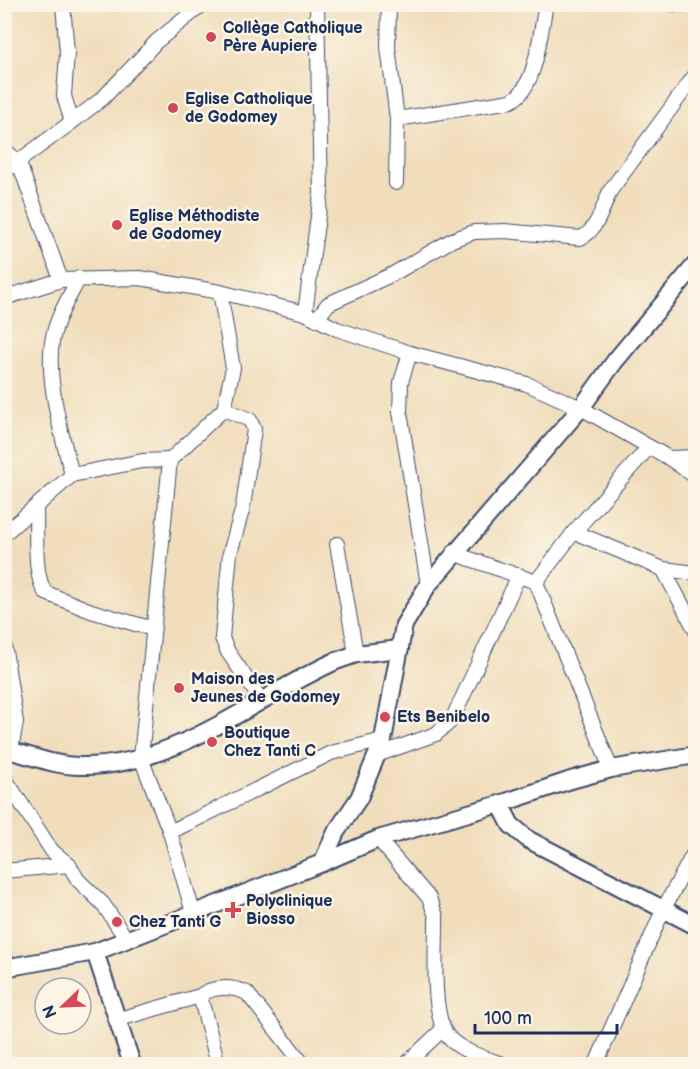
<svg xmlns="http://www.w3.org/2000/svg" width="700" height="1069" viewBox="0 0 700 1069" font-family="'Balsamiq Sans',sans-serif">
	<rect width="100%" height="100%" fill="#fcf5e5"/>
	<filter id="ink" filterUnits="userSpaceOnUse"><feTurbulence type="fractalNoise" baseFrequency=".0167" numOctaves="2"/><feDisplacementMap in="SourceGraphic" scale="12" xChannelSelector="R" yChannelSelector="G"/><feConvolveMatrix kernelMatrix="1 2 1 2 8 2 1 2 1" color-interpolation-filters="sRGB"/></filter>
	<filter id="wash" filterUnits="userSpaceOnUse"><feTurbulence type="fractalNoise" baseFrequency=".008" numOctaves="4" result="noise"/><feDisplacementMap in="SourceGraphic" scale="24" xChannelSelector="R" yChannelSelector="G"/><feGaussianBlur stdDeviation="1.35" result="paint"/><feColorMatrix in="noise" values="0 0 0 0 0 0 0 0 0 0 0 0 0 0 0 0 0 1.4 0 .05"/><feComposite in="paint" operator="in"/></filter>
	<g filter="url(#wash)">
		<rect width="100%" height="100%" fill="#f0ddbb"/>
	</g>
	<g filter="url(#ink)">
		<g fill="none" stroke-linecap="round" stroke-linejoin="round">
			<!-- minor casing -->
			<g stroke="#3b496c" stroke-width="16">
				<g id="minor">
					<path d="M389,4L388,47L397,119L396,183"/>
					<path d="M673,4L696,5"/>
					<path d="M397,119L511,101C537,88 540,32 546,4"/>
					<path d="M72,122L103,98L157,41L203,4"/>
					<path d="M4,149L19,163L61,280"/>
					<path d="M4,172L72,122L64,96L67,53L63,4"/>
					<path d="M4,298L61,280L140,278L220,292L305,313L337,329L410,353L527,384L581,408L669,458L696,477"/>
					<path d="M305,313L321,194L317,4"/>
					<path d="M317,319L328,304L393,274L452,240L474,232L505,231L580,238C596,233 604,205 610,191L696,74"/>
					<path d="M410,353L401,382L400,412L428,585"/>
					<path d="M224,409L250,420L254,429L243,507L230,553L222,638L228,652L261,700"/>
					<path d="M669,458L696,457"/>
					<path d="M72,475C62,435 42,369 55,329C60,311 71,294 79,278"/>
					<path d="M36,508C37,529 33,578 46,593L91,611L153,629"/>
					<path d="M574,532L663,569L696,573"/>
					<path d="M4,534L72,475L142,461L170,460"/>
					<path d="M337,544L356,654"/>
					<path d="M453,553L536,582L611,769"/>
					<path d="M663,569L696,631"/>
					<path d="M536,582L574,532L649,447"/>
					<path d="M4,644L16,722L11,750"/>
					<path d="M377,755L436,734L452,720L519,575"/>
					<path d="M4,777L52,851L69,865L78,880L103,904L127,940"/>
					<path d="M170,832L331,753L383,740"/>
					<path d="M378,839L429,898L436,916C437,946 429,1020 451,1040C464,1052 485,1058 502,1064"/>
					<path d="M4,871L69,865"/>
					<path d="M194,916L170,832L141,758L170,460L224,409L233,368L220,292"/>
					<path d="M200,996L218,1064"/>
					<path d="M116,1020L200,996C213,985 233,987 247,993L303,1064"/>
					<path d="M406,1064L442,1030"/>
					<path d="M596,1064L663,910L696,849"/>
				</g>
			</g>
			<!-- major casing -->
			<g stroke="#3b496c" stroke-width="20">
				<g id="major">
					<path d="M4,749C30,755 54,766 80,766C175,768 253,698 336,661L356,654L400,649"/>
					<path d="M500,804L511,825L529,840L696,926"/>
					<path d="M322,863L378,839L500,804L571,780L611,769L696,755"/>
					<path d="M95,952L132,1064"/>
					<path d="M4,968L95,952L322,863L336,832L359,798L383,740L404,625L428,585L581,408L615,361L696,264"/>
				</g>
			</g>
			<!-- minor -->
			<use href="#minor" stroke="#fff" stroke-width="14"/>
			<!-- major -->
			<use href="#major" stroke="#fff" stroke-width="16"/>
		</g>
	</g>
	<!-- markers -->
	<g fill="#d1495b" stroke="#fcf5e5" stroke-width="2">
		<circle cx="211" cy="37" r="6"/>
		<circle cx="173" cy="108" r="6"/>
		<circle cx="117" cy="225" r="6"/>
		<circle cx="179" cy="688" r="6"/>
		<circle cx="385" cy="717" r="6"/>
		<circle cx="212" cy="742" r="6"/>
		<path d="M230 901h6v6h6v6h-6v6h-6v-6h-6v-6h6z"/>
		<circle cx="117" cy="922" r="6"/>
	</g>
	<g text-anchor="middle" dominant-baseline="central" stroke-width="5" stroke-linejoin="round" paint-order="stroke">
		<!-- poi labels -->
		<g font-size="16" font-weight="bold" fill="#1b2f5e" stroke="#fcf5e5" text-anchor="start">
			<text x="223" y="28">Collège Catholique<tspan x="223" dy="18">Père Aupiere</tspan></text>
			<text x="185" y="99">Eglise Catholique<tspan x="185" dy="18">de Godomey</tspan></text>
			<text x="129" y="216">Eglise Méthodiste<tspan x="129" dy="18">de Godomey</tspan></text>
			<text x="191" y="679">Maison des<tspan x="191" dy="18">Jeunes de Godomey</tspan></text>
			<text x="397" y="717">Ets Benibelo</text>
			<text x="224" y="733">Boutique<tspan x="224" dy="18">Chez Tanti C</tspan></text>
			<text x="246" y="901">Polyclinique<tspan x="246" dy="18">Biosso</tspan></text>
			<text x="129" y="922">Chez Tanti G</text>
		</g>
	</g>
	<!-- margin -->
	<rect width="700" height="1069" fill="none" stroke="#fcf5e5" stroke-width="24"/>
	<!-- north arrow -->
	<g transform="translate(63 1006) rotate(247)"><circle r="28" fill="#fcf5e5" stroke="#a2a6af" stroke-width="1.5"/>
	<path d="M0-4.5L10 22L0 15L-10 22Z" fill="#d1495b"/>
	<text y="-9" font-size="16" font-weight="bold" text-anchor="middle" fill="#1b2f5e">N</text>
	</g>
	<!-- scale -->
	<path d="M475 1024v9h142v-9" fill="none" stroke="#1b2f5e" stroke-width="3"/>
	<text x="484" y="1024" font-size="18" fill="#1b2f5e" stroke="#fcf5e5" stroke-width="4.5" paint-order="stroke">100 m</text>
</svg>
